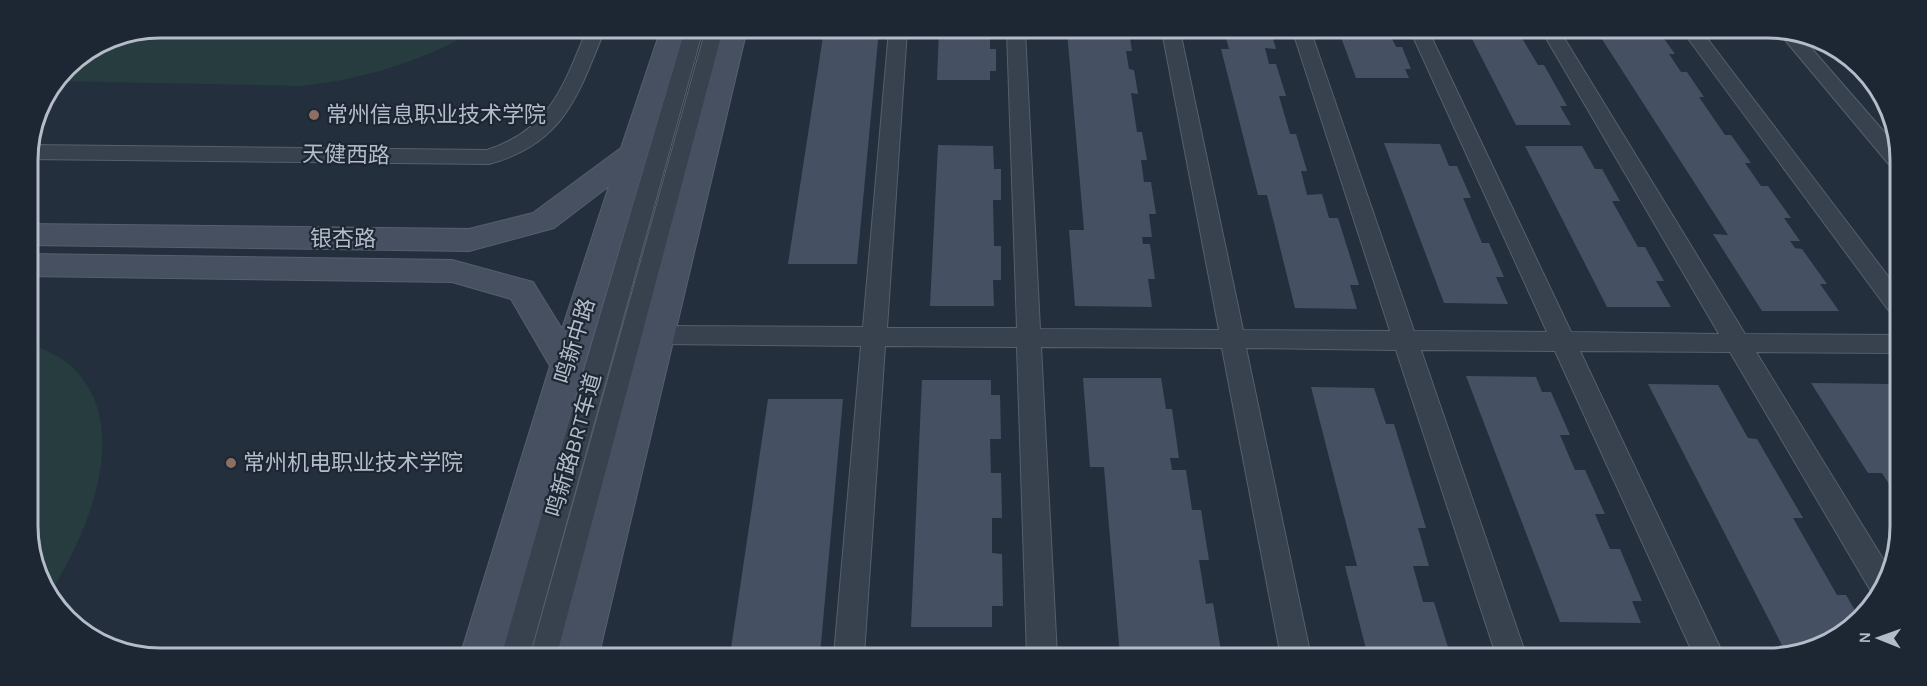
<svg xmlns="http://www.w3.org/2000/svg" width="1927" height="686" viewBox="0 0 1927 686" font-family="Karla,'Noto Sans SC',sans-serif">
	<rect width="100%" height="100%" fill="#242f3e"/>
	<!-- green -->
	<g fill="#263c3f">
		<path d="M160,27L479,28C425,61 364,79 301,86L56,81L72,60L109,37Z"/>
		<path d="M28,343C45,350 64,357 76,371C132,430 87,535 50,593L29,552Z"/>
	</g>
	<!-- building -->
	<g fill="#455162">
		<path d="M824,30H879L857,264H788Z"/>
		<path d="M939,30L996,31V34H990V49H996V71H990V80H937Z"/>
		<path d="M1067,31H1129L1132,51H1126L1129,69L1134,70L1138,94L1131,93L1137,132H1142L1147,160H1141L1144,182H1151L1156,214H1149L1152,237H1142L1143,244H1150L1155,279H1148L1152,307L1075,306L1069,230H1084Z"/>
		<path d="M1224,31L1271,32L1276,49L1265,48L1269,64H1276L1286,96H1279L1290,134H1296L1307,171H1301L1307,195L1322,194L1329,218H1338L1359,285H1350L1357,309L1295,308L1267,195H1258L1221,49H1229Z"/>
		<path d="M1339,32H1389L1396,47H1402L1411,69H1405L1409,78H1356Z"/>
		<path d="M1469,33H1519L1538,65H1544L1567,106H1560L1571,125H1516Z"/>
		<path d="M1598,33H1660L1675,54H1669L1681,72H1687L1704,97H1699L1725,135H1731L1751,163H1745L1761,186H1768L1791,218H1784L1800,241H1790L1795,248L1802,249L1827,284H1820L1839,311H1762L1713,234L1728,235Z"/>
		<path d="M1847,59L1867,72L1876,92L1847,60Z"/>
		<path d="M1384,143L1440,144L1449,166H1457L1471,198H1463L1482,243H1489L1504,277H1496L1508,304L1444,303Z"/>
		<path d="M938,145L993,146L994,169H1001V200H993L994,246H1001V280H993L994,306H930Z"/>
		<path d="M1525,146H1582L1595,169H1602L1620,201H1612L1638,247H1645L1664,281H1656L1671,307H1607Z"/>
		<path d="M1466,376L1536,377L1542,392H1551L1570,435H1560L1575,470H1585L1605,514H1595L1610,549H1620L1642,601H1632L1641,623L1560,622Z"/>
		<path d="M1083,378H1161L1166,409H1172L1179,458H1170L1172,470H1186L1192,510H1201L1209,560H1199L1206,604L1213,603L1222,657L1120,656L1104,467H1090Z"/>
		<path d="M922,380H991V395H1000L1001,439H990L991,473H1001L1002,518H992V553L1002,554L1003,606H992V627H911Z"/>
		<path d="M1811,383L1890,384L1895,392L1894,492L1882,473H1868Z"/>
		<path d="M1648,384L1718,385L1748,438L1757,439L1803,518H1793L1837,595H1846L1859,617L1848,631L1787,655Z"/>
		<path d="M1311,387L1374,388L1386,424H1394L1426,528H1418L1429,566H1413L1423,602H1434L1451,657H1368L1345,566H1357Z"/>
		<path d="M768,399H843L820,655H730Z"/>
	</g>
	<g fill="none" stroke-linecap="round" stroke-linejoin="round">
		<!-- lane casing -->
		<g stroke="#565f6c" stroke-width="2">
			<g id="lane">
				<path d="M587,29H605C578,95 565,143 489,164L27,159L29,145L487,150C550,130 564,85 587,29Z"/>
				<path d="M685,29H703L530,654H500Z"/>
				<path d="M706,29H724L561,654H531Z"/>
				<path d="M889,30H907L887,328H1017L1007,31H1025L1040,329L1219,330L1162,31H1180L1243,330L1390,331L1293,32H1311L1414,331L1547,332L1411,32H1429L1571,332L1719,334L1543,33H1561L1745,334L1896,335V353L1756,352L1891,572L1875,594L1872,593L1730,352L1580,351L1725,658H1695L1555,351L1421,350L1527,658H1497L1396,350L1246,348L1311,657H1281L1222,348L1041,347L1057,656H1027L1017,347L885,346L864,655H834L861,346L659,344L651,341L647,335L651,329L659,326L863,327Z"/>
				<path d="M1684,33H1703L1897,288V313L1889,311Z"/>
				<path d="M1780,34H1799L1899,149L1898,170L1892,168Z"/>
			</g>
		</g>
		<!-- secondary casing -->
		<g stroke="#565f6c" stroke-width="2">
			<g id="secondary">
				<path d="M661,29H685L584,366L502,654L461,653L550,366L511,299L452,282L28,276V254L452,260L533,282L562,329L609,186L554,228L469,251L28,245V224L469,229L533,213L621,148Z"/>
				<path d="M723,29H747L599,654H557Z"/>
			</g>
		</g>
		<!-- lane -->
		<use href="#lane" fill="#38414e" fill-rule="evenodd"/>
		<!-- secondary -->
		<use href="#secondary" fill="#465061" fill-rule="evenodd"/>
	</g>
	<!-- markers -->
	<g fill="#8d6e63" stroke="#1d2633" stroke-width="2">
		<circle cx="314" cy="115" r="6"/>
		<circle cx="231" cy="463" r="6"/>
	</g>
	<g text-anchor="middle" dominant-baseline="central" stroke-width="4.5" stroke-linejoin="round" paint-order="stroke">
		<!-- poi labels -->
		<g font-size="22" fill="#b4bcc9" stroke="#1d2633" text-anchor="start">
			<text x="326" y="115">常州信息职业技术学院</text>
			<text x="243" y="463">常州机电职业技术学院</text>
		</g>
		<!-- street labels -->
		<g font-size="22" fill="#b4bcc9" stroke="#1d2633">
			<text transform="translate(346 155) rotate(1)">天健西路</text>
			<text x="343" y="239">银杏路</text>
			<text transform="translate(575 341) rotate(-73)">鸣新中路</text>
			<text transform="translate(574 445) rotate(-74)">鸣新路BRT车道</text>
		</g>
	</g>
	<!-- crop -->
	<path d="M0 0H1927V686H0ZM160 38H1768A122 122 0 0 1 1890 160V526A122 122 0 0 1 1768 648H160A122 122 0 0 1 38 526V160A122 122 0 0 1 160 38Z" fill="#1d2633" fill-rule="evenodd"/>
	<path fill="none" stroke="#b4bcc9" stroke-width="3" d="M160 38H1768A122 122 0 0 1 1890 160V526A122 122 0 0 1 1768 648H160A122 122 0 0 1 38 526V160A122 122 0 0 1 160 38Z"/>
	<!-- north arrow -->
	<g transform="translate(1879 638) rotate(271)" stroke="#1d2633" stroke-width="4.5" paint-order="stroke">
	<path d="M0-4.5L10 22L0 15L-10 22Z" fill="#b4bcc9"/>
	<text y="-9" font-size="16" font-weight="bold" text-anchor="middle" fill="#b4bcc9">N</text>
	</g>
</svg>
